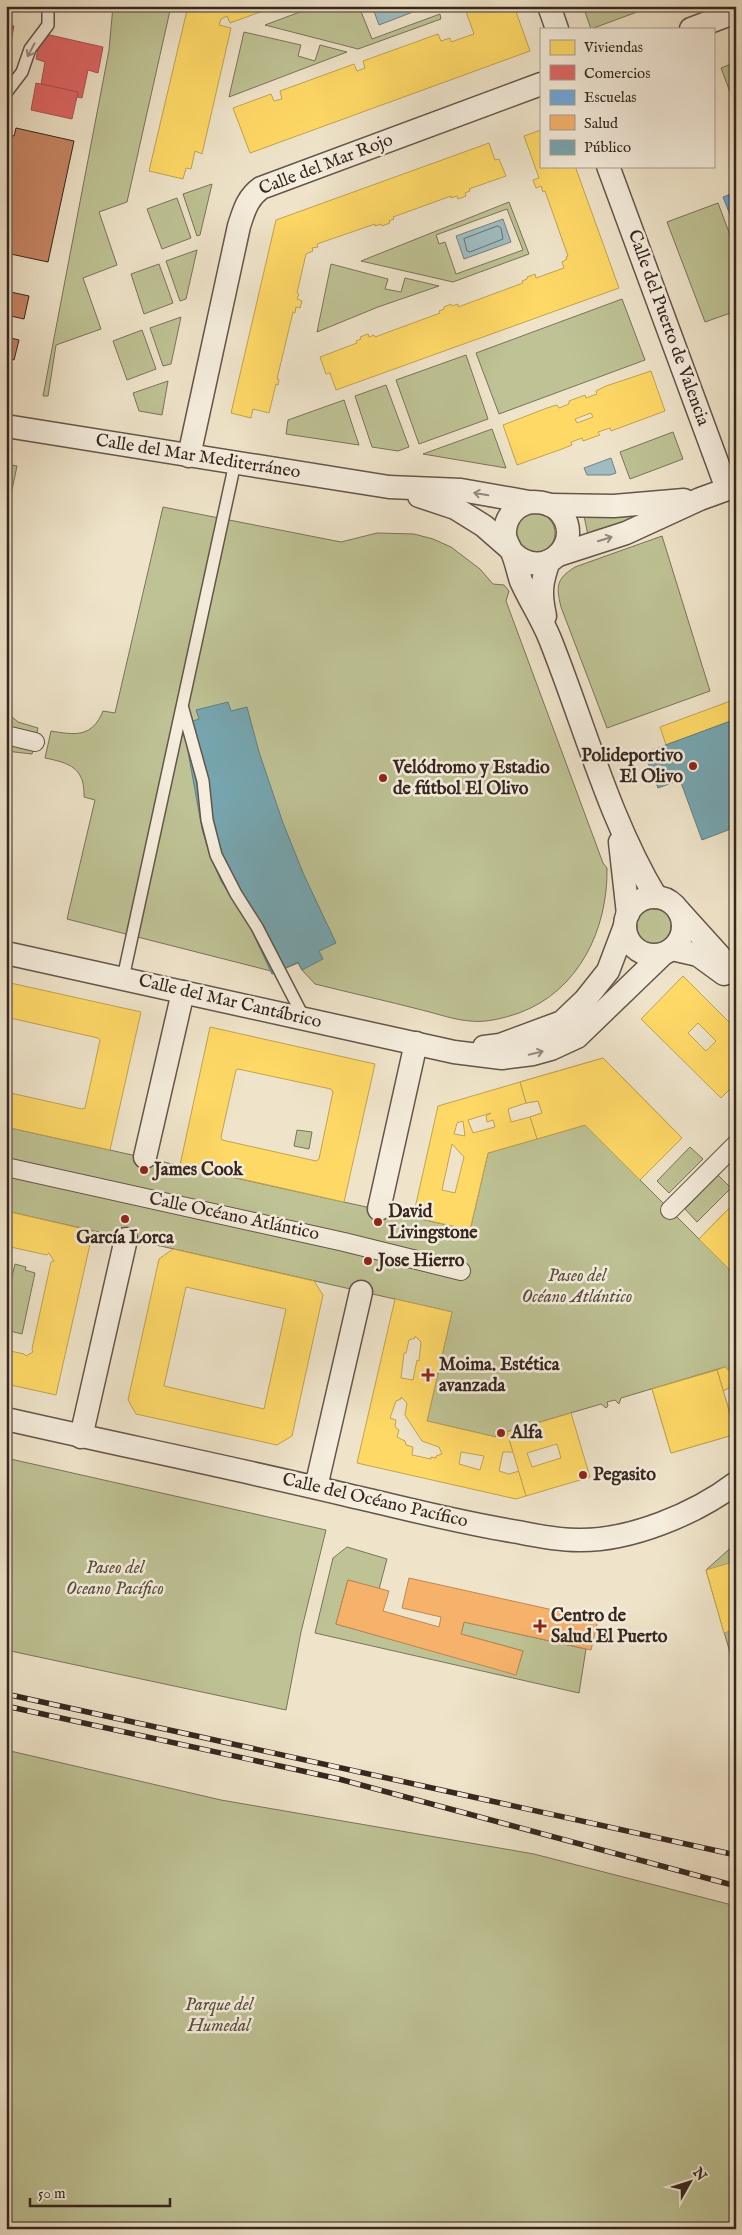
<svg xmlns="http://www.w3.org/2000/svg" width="742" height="2235" viewBox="0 0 742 2235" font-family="'IM FELL English',serif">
	<rect width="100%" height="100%" fill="#efe4ca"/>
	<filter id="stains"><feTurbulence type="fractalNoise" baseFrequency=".004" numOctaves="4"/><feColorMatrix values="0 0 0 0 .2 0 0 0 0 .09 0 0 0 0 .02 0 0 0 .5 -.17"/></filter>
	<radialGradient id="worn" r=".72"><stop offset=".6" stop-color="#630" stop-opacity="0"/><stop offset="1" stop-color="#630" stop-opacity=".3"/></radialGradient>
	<!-- green -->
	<g fill="#bec294" stroke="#7a745a" fill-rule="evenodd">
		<path d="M113,6H171L127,202L99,212L117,265L83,278L101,329L56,345L48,396H43L109,50Z"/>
		<path d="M316,6H349L350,11L360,9L372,39L440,14L441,19L358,49L265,25Z"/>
		<path d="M583,6H635L637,12L591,29Z"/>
		<path d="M244,32L301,45L298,56L315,61L320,45L347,52L229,97Z"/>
		<path d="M736,62V108L721,68Z"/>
		<path d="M212,184L200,235L197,236L183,194Z"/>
		<path d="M177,198L191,238L162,249L147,209Z"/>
		<path d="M509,202L529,254L453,282L361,261ZM507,209L523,250L456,274L445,242L439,244L436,235Z"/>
		<path d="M718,203L736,251V311L705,322L667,222Z"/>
		<path d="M197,250L186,299L180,301L166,261Z"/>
		<path d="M159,264L173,303L144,314L131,274Z"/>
		<path d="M331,264L388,279L385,289L401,292L405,278L439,286L378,307L317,332Z"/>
		<path d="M622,299L645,360L499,414L476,353Z"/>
		<path d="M181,317L171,364L163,366L150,328Z"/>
		<path d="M142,330L156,369L127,380L113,341Z"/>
		<path d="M466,355L488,419L419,444L396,380Z"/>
		<path d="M168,381L162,415L139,411L133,393Z"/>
		<path d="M386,385L409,447L398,451L372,447L355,396Z"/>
		<path d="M344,400L359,445L286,434L288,420Z"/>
		<path d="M492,429L506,468L423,454Z"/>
		<path d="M673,432L683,459L630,479L620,452Z"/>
		<path d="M6,464L17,466L8,509H6Z"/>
		<path d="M163,507L341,542L377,533L414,534L433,539L451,547L480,569L493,584L504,585L509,591L506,601L603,863L607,868C608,929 579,991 519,1013C504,1018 486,1023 470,1021C455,1020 438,1014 422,1010C387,1001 351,993 315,984L302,970L298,963L272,974L271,971L67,919L95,800L84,797C85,768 70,763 45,758L51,731C75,735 92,738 103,711L115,713Z"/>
		<path d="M655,509L589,540L583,511Z"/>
		<circle cx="535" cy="533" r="20"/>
		<path d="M662,536L710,691L607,728L561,607C556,586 556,579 575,567Z"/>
		<path d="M6,712L18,722L38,728L32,754L6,751Z"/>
		<circle cx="653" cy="926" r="18"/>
		<path d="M585,1125L736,1276V1362L728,1370L725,1367L621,1398L619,1404L615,1400L607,1402L608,1406L606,1408L601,1404L496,1435V1437L427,1421L452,1312L6,1211V1127L470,1230L488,1153Z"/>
		<path d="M297,1130L312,1132L309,1149L294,1146Z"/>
		<path d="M690,1147L703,1159L669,1193L657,1181Z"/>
		<path d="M718,1175L731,1188L697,1222L685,1209Z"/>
		<path d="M15,1264L26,1267L25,1270L35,1273L22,1334L6,1330V1302Z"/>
		<path d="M6,1458L326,1530L301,1632L286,1710L6,1650Z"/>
		<path d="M736,1543V1673L706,1570Z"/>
		<path d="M347,1547L387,1559L379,1589L348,1580L336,1624L516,1674L523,1651L461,1634L464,1622L586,1649L579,1693L315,1633L333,1558Z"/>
		<path d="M6,1750L221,1800L534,1854L736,1906V2229H6Z"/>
	</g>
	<!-- water -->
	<g fill="#9fbcc2" stroke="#758081">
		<path d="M372,6H426V7L379,25Z"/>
		<path d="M503,219L511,242L464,259L456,236Z"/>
		<path d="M611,458L616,473L610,475H587L584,468Z"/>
	</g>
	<!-- homes -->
	<g fill="#ffd966" stroke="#c2a351" fill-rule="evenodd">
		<path d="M188,6H277L230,23L227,16L221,19L219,25L231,28L202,154L195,151L191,169L186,168L183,179L149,171Z"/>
		<path d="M464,6H514L530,51L250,153L233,108L271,94L274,101L282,99L280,91L354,64L357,71L365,68L363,61L438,34L441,41L450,38L451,42L474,34Z"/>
		<path d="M541,130V166H575L619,288L336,390L330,373L326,374L320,357L357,343L356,341L361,339L360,337L368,334L369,337L374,335L375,337L440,313L439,311L444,309V307L451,304L452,306L458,304V307L523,283L522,281L527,279V277L535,274L536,278L564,268L562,262L567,259L566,257L568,256L545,191L543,192L541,186L536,188L533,180L539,178L524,136Z"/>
		<path d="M489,143L495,160L499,159L506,176L469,189L470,191L465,193L466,196L458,199L457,196L451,198V196L393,217L394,219L389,221L390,223L382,226L381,224L375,226V224L317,244L318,247L312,248L313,251L306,254L297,293L299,294L297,299L302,301L300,308L296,307L295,313L293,312L277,379H279L278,385L276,384L269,413L253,409L251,418L231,413L276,220Z"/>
		<path d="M651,371L665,411L611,431L610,428L598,432L600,435L583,441L582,438L571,442L572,445L562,449L517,465L503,425L547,408L557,405L559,408L569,404V401L585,395L586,398L597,394L596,391L606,386ZM591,413L593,417L577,423L575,419Z"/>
		<path d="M736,699V719L666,745L660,727Z"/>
		<path d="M683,976L736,1029V1083L721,1098L641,1019ZM698,1023L716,1041L706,1051L688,1033Z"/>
		<path d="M6,982L141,1012L110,1150L6,1127V1092L82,1109L85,1108L100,1040L98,1038L6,1017Z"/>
		<path d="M210,1027L375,1064L344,1202L180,1165ZM238,1069L331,1089L333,1092L319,1159L316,1161L222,1140L221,1137L236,1070Z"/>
		<path d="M603,1058L682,1138L640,1180L585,1125L537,1139L530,1117L542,1113L538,1101L526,1103L520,1082ZM591,1085L597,1091L589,1100L572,1105L568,1092ZM616,1105L634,1123L625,1133L607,1115Z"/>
		<path d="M603,1058L682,1138L640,1180L585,1125L537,1139L530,1117L542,1113L538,1101L526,1103L520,1082Z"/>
		<path d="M520,1082L526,1103L508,1109L511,1122L530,1117L537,1139L488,1153L470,1230L413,1217L438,1106ZM491,1113L486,1116L487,1122L493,1120L495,1127L473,1133L468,1120ZM463,1121L465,1136L454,1134L457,1123ZM452,1144L464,1157L455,1193L442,1190Z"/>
		<path d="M736,1201V1276L699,1239Z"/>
		<path d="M736,1201V1276L699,1239Z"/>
		<path d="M6,1211L93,1231L56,1395L6,1384V1350L24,1354L26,1356L33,1352L32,1349L51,1262L54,1261L49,1253L47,1255L6,1246Z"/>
		<path d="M173,1249L314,1281L323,1295L292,1436L277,1445L136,1414L128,1400L159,1259ZM186,1287L286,1309L264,1409L164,1386Z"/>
		<path d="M395,1299L452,1312L427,1421L496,1437V1435L507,1432L513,1452H503L499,1471L509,1474L519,1471L526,1496L516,1499L357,1463ZM415,1336L421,1342L419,1361L417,1360L413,1380L401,1378L404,1353H406L409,1340L415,1338ZM401,1397L407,1403L405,1415L422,1441L439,1447L442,1454L436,1456V1458L431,1457V1459L412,1455L413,1447L406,1445L405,1441L397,1437L399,1430L395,1427L396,1420L390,1418L396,1401L401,1399ZM461,1452L484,1456L480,1470L459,1464Z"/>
		<path d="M736,1362V1389L732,1386L723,1391L717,1370L725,1367L728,1370Z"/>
		<path d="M736,1362V1389L732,1386L723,1391L717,1370L725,1367L728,1370Z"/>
		<path d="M717,1370L736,1434L671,1453L652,1389ZM712,1398L716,1413L686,1422L682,1407Z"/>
		<path d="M717,1370L736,1434L671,1453L652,1389Z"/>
		<path d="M736,1407V1433L729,1409Z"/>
		<path d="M736,1407V1433L729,1409Z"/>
		<path d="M571,1413L590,1477L526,1496L507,1432ZM557,1444L561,1458L532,1467L527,1453Z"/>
		<path d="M736,1561V1589L730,1591L736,1608V1629L724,1633L706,1570Z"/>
	</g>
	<!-- shops -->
	<g fill="#e06666" stroke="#ad5351">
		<path d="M6,25L14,26L11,42L6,41Z"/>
		<path d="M41,33L103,47L98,73L88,70L82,98L77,97L78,92L41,84L45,62L36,59Z"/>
		<path d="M36,83L78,92L72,119L31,110Z"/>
	</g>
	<!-- schools -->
	<path fill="#6fa8dc" stroke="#5e81a3" d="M736,192V230L723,197Z"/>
	<!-- health -->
	<path fill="#f6b26b" stroke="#bc8854" d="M409,1578L598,1620L591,1650L464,1622L461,1634L523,1651L516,1675L336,1624L348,1580L389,1591L383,1611L439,1627L441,1617L402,1608Z"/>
	<!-- public -->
	<g fill="#76a5af" stroke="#627f84">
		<path d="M228,702L231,711L247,707L259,752L283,823L304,875L336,943L319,951L323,959L302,970L298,962L272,974L250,927L221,881L210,856L202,829L183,724L199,719L196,710Z"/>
		<path d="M736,719V827L702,840L680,780L658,788L644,753Z"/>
	</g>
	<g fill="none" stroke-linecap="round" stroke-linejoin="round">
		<!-- shore -->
		<path stroke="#6a7170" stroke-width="1" d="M498,226L501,228L503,239L470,252L467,251L464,239Z"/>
	</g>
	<!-- building -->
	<g fill="#c88665" stroke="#35261f">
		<path d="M16,128L74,141L48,262L6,253V134L14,136Z"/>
		<path d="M6,291L29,296L24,319L6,315Z"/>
		<path d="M6,337L19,340L14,360L6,358Z"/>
	</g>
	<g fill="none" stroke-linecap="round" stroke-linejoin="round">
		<!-- service casing -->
		<g stroke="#64564a" stroke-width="14">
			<g id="service">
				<path d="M6,93L22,72L30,49L48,25V6"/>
				<path d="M183,709L203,781L207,820L216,855L236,894L257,927L304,1018"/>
				<path d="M123,978L235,463"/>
			</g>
		</g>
		<!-- pedestrian casing -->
		<g stroke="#64564a" stroke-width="20">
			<g id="pedestrian">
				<path d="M6,735L35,742"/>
				<path d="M6,1167L344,1242L461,1271"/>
				<path d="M670,1210L736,1144"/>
			</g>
		</g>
		<!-- minor casing -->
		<g stroke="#64564a" stroke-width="25">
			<g id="minor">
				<path d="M549,6L557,29"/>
				<path d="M691,29L736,12"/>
				<path d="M608,166L727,489"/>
				<path d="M6,426L389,487L461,490L529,502"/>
				<path d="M189,456L239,226C244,211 247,198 261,188L541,84"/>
				<path d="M419,496L455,508L484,526L508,547"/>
				<path d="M550,505L614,506L684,500"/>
				<path d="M512,552C544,585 588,540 558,510C551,504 543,502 534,502C516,503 504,518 505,535C506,542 509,546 512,552C516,561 518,572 521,581C530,601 542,619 550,639C584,724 609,819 656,897"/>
				<path d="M558,555L626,533L700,499L736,486"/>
				<path d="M545,616C540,593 541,583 549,561"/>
				<path d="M620,842L628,914"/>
				<circle cx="654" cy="926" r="29"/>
				<path d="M679,911L736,974"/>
				<path d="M672,949L698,955L724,974"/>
				<path d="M6,953L454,1052L502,1058L533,1054L551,1049L577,1037L663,954"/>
				<path d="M484,1047L500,1045L562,1022L585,1000L608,971L625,926"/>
				<path d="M145,1157L183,992"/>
				<path d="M379,1209L416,1043"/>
				<path d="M6,1419C120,1445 234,1468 347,1495C404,1508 460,1523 518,1532C537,1536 557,1540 578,1540C630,1541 695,1514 736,1483"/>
				<path d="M81,1437L126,1239"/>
				<path d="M316,1487L361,1292"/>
			</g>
		</g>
		<!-- service -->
		<use href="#service" stroke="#f5eddd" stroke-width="11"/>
		<!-- pedestrian -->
		<use href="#pedestrian" stroke="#f5eddd" stroke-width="18"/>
		<!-- minor -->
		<use href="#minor" stroke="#f5eddd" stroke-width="22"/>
		<!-- rail casing -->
		<g stroke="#35261f" stroke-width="5.5">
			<g id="rail">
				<path d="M6,1694L736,1855"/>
				<path d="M6,1706L339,1779L736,1886"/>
			</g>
		</g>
		<!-- rail -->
		<use href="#rail" stroke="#f5eddd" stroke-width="4" stroke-dasharray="11" stroke-linecap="butt"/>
	</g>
	<!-- one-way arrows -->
	<defs><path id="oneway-shaft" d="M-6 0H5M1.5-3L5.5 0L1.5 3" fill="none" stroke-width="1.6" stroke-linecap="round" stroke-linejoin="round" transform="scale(1.25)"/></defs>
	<g stroke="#958a7e">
		<use href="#oneway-shaft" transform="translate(31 50) rotate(118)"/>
		<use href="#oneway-shaft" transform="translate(481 494) rotate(-170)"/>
		<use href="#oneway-shaft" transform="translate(605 539) rotate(-17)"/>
		<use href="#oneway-shaft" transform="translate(536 1053) rotate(-13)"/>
	</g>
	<!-- markers -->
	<g fill="#8f2418" stroke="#f5eddd" stroke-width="2">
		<circle cx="693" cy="766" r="5"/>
		<circle cx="383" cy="778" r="5"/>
		<circle cx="144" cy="1170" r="5"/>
		<circle cx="125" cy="1219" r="5"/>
		<circle cx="378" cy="1222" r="5"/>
		<circle cx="368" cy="1261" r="5"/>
		<path d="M425.5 1367.5h5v5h5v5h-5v5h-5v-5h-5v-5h5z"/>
		<circle cx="501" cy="1433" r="5"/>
		<circle cx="583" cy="1475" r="5"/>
		<path d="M537.5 1618.5h5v5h5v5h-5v5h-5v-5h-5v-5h5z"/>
	</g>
	<g text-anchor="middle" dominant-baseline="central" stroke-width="5" stroke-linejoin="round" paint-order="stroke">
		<!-- street labels -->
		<g font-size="18" fill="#35261f" stroke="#f5eddd">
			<text transform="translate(326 165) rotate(-21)">Calle del Mar Rojo</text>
			<text transform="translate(668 328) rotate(70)">Calle del Puerto de Valencia</text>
			<text transform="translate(198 457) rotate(9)">Calle del Mar Mediterráneo</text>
			<text transform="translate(230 1002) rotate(13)">Calle del Mar Cantábrico</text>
			<text transform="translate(234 1217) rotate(12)">Calle Océano Atlántico</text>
			<text transform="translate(375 1501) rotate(13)">Calle del Océano Pacífico</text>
		</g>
		<!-- poi labels -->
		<g font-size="18" font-weight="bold" fill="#35261f" stroke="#f5eddd" text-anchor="start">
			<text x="683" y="756" text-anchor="end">Polideportivo<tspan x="683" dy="21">El Olivo</tspan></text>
			<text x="393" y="768">Velódromo y Estadio<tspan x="393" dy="21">de fútbol El Olivo</tspan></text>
			<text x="154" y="1170">James Cook</text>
			<text x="388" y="1212">David<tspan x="388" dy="21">Livingstone</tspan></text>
			<text x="125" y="1238" text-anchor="middle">García Lorca</text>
			<text x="378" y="1261">Jose Hierro</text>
			<text x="439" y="1365">Moima. Estética<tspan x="439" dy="21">avanzada</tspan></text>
			<text x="511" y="1433">Alfa</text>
			<text x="593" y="1475">Pegasito</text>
			<text x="551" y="1616">Centro de<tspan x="551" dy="21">Salud El Puerto</tspan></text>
		</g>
		<!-- park labels -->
		<g font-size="18" font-style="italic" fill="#574d3c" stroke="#f5eddd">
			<text x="577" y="1276">Paseo del<tspan x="577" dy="21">Océano Atlántico</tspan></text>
			<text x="115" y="1568">Paseo del<tspan x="115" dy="21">Oceano Pacífico</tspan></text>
			<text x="219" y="2005">Parque del<tspan x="219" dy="21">Humedal</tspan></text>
		</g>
	</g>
	<!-- margin -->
	<rect width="742" height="2235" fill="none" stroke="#efe4ca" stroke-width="25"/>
	<rect x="8" y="8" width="727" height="2220" fill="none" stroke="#35261f" stroke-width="2.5"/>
	<rect x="12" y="12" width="717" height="2210" fill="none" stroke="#35261f"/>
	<!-- legend -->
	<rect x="540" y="28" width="175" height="140" fill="#f5eddd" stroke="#a89d91"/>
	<rect x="550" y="40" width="25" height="15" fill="#ffd966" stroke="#a89d91"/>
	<text x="584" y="52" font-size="15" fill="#35261f">Viviendas</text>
	<rect x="550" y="65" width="25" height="15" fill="#e06666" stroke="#a89d91"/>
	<text x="584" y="78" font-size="15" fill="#35261f">Comercios</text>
	<rect x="550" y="90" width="25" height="15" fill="#6fa8dc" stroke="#a89d91"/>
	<text x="584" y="102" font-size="15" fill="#35261f">Escuelas</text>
	<rect x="550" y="115" width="25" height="15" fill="#f6b26b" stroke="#a89d91"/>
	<text x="584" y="128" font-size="15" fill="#35261f">Salud</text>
	<rect x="550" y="140" width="25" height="15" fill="#76a5af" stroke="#a89d91"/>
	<text x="584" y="152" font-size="15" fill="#35261f">Público</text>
	<!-- north arrow -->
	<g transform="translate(690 2182) rotate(51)" stroke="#f5eddd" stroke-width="4" paint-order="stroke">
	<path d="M0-4L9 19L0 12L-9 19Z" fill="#35261f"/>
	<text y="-8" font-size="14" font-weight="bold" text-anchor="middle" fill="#35261f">N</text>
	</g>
	<!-- scale -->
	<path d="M30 2198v8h140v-8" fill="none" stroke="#35261f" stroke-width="2.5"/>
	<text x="38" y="2198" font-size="15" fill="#35261f" stroke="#f5eddd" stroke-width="4" paint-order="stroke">50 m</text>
	<rect width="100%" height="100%" filter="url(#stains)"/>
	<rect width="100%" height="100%" fill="url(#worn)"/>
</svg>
